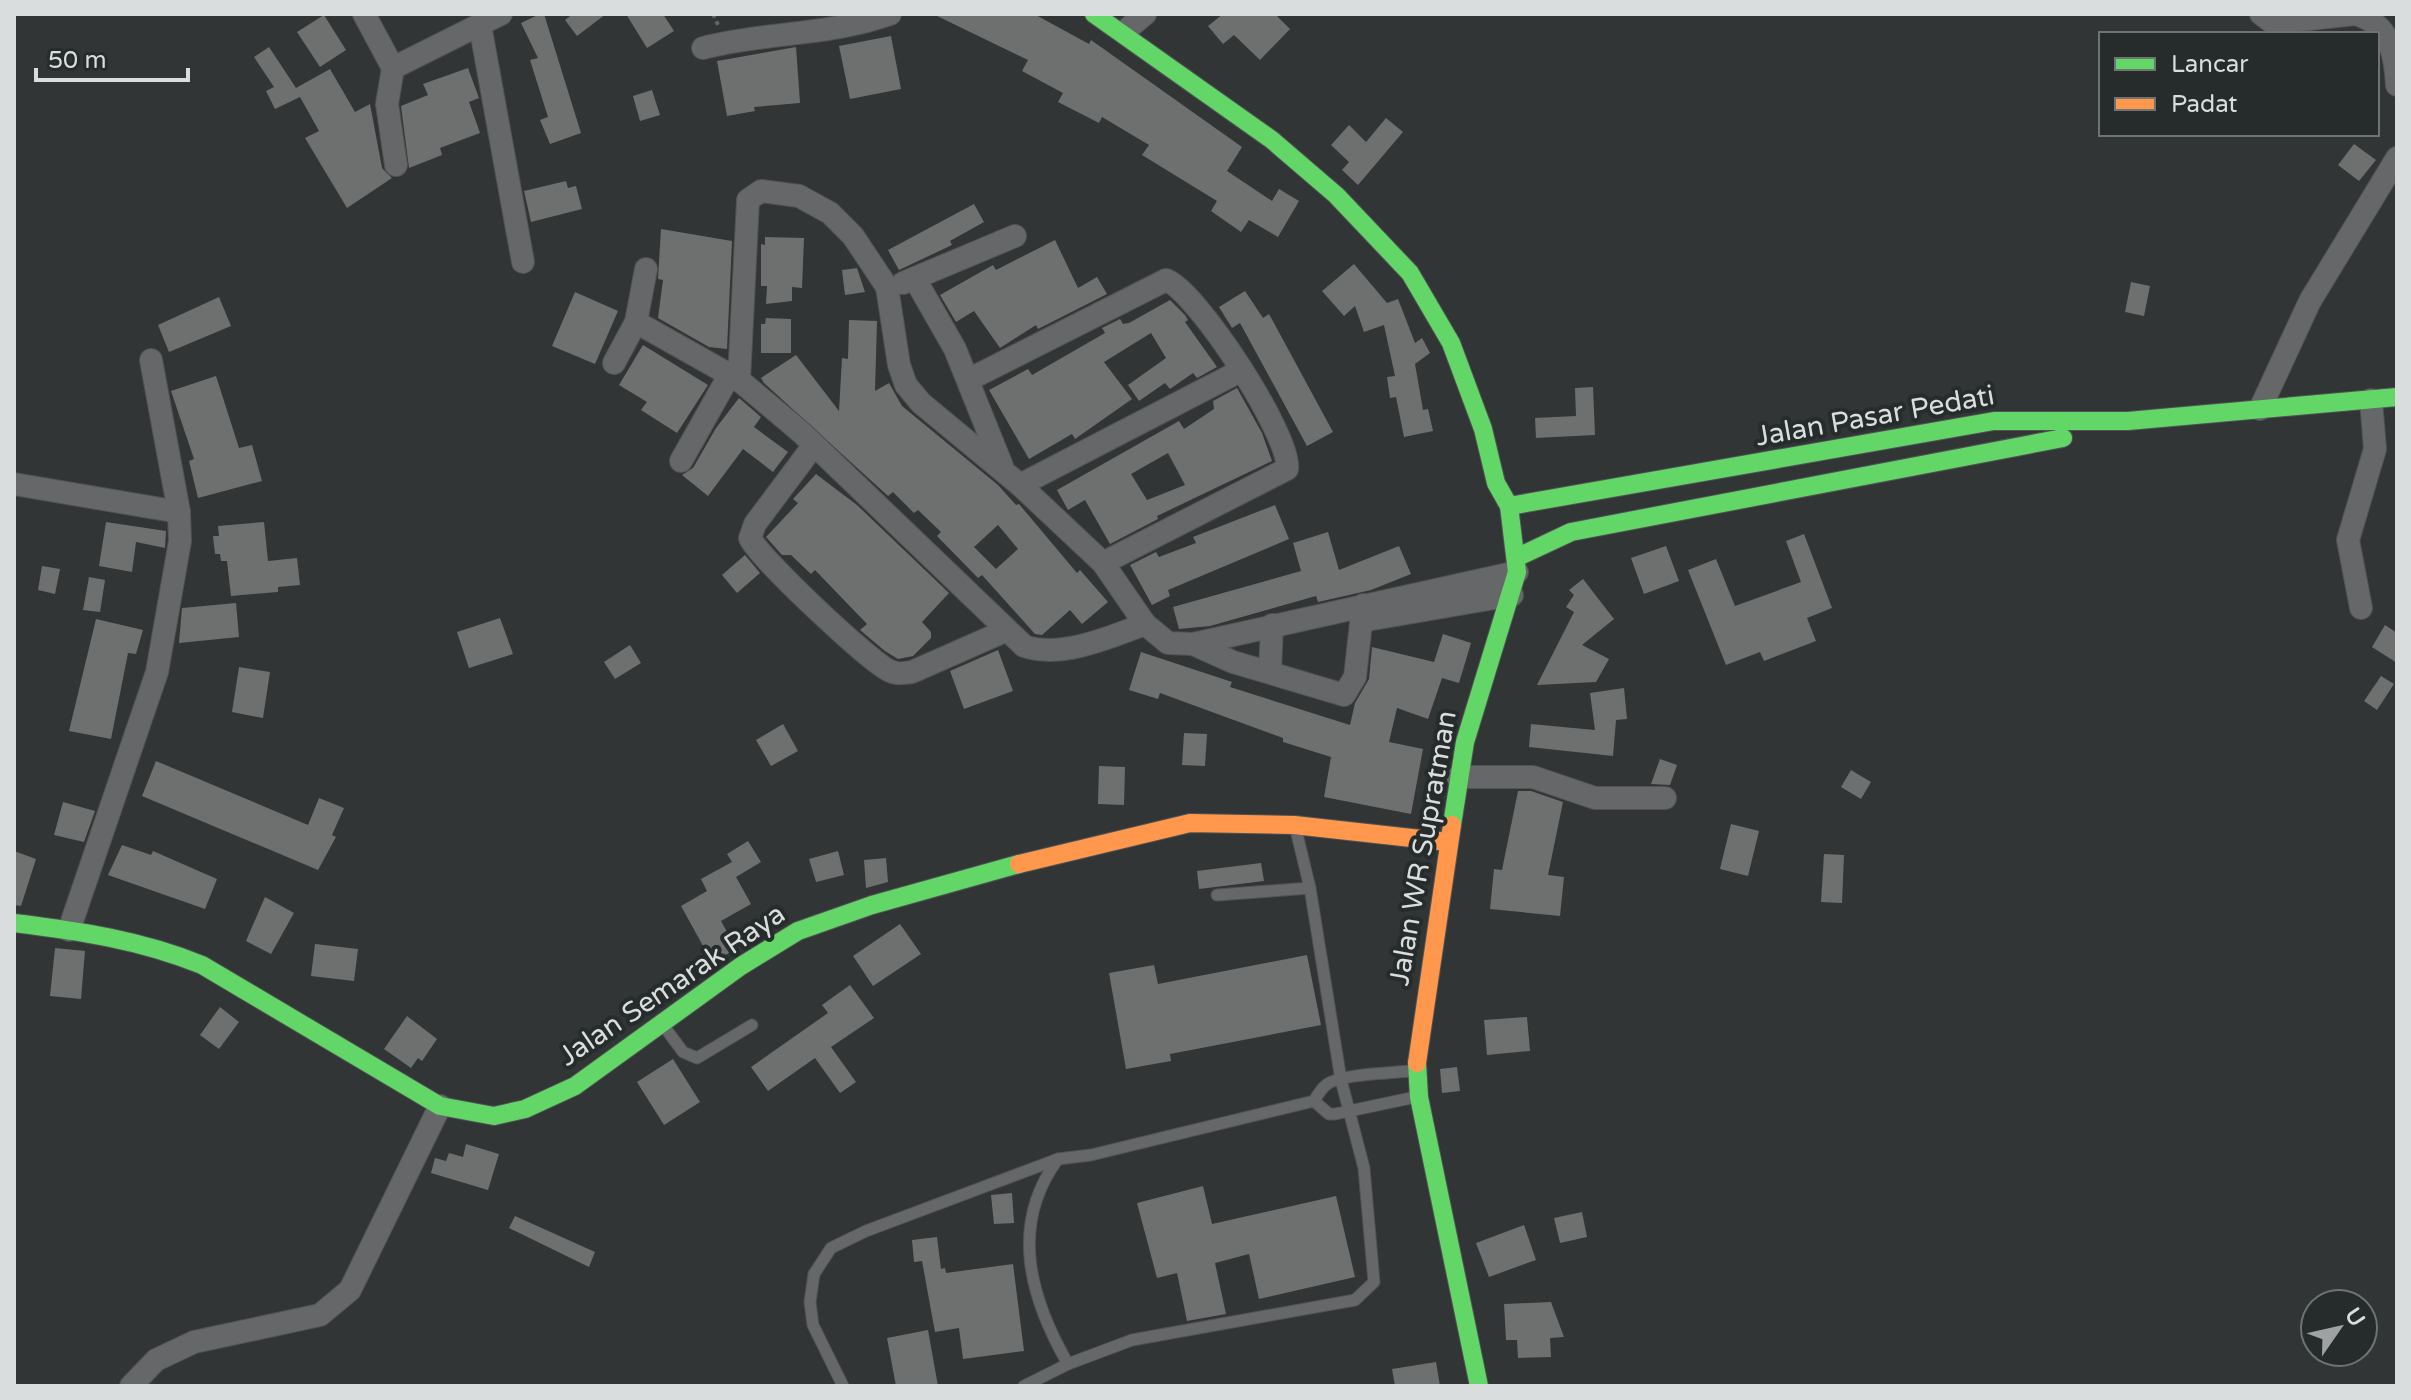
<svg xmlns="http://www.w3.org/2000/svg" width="2411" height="1400" viewBox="0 0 2411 1400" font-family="'Varela Round',sans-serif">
	<rect width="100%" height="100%" fill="#313535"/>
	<!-- building -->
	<g fill="#6e7070" fill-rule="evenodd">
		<path d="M540,14H544L581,133L550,144L540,120L548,117L530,60L538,58L521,23Z"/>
		<path d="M573,14H606L577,36L565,20Z"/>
		<path d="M626,14H663L674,31L647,48Z"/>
		<path d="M933,14H1034L1089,44L1091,40L1242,147L1227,171L1272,201L1279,189L1299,201L1278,237L1249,220L1241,232L1211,211L1217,201L1142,155L1149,145L1102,117L1099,123L1058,102L1063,93L1022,71L1028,60Z"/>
		<path d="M1223,14H1275L1290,29L1260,60L1234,35L1223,44L1208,26Z"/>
		<path d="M324,15L346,50L320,67L297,32Z"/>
		<path d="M891,36L901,89L850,99L839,46Z"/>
		<path d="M269,47L296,88L330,69L355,112L370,104L382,168L392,178L347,208L305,138L319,131L300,97L275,109L266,91L274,87L254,57Z"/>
		<path d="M796,47L800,103L754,107L755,111L727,116L717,61Z"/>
		<path d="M468,68L479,98L469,102L480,133L440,148L442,155L409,168L401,106L428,95L423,84Z"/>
		<path d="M652,90L660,115L640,121L633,96Z"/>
		<path d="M1386,118L1403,132L1358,185L1342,170L1349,162L1331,145L1349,125L1366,142Z"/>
		<path d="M2354,144L2376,160L2359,181L2338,165Z"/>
		<path d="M566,181L568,188L576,186L582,209L531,222L524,191Z"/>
		<path d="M974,204L984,222L950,241L952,245L899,270L888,250Z"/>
		<path d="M661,229L732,241L727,349L709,347L658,318L663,280L658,279Z"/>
		<path d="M765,237L804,238L802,288L792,287V301L766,304L767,286H761V244L765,245Z"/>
		<path d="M1055,240L1078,288L1097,277L1107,294L1038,329L1036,325L1000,348L974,311L956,322L940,295L993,265L996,270Z"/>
		<path d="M1354,264L1387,303L1398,299L1415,343L1422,338L1430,353L1415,364L1423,410L1428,409L1433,431L1404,437L1396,397L1390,398L1387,377L1395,376L1384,325L1364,332L1355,306L1344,316L1322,291Z"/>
		<path d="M857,268L865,292L845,295L842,270Z"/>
		<path d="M2131,282L2150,286L2144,316L2125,312Z"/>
		<path d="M1245,291L1263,318L1269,314L1333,432L1307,446L1240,323L1232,328L1219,307Z"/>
		<path d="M575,292L618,311L595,364L552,346Z"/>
		<path d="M219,297L231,326L169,352L158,325Z"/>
		<path d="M1170,300L1185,315L1188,320L1185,322L1217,367L1197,378L1193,373L1170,389L1165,383L1139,401L1128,385L1166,358L1151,333L1104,362L1132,399L1075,439L1072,434L1029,459L989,390L1028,369L1032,375L1105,333L1102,328L1120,319L1123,324L1129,323Z"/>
		<path d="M766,318L791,319V353H761V324H765Z"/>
		<path d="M849,320L877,321L875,391L889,383L902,406L998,485L1016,505L1019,504L1077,573L1080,570L1108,602L1082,624L1070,610L1042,635L1035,634L982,575L978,578L937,536L941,532L918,510L914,513L893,492L888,496L764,383L761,378L796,355L839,411L842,358L848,359ZM998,525L1018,549L996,569L974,547Z"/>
		<path d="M643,345L708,385L677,433L641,410L647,402L619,385Z"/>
		<path d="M216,376L239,448L252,445L262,481L198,498L189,461L194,459L171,391Z"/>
		<path d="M1593,387L1595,435L1536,438L1535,418L1576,416L1575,388Z"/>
		<path d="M1237,388L1262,433L1272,461L1157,516L1158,519L1110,544L1085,500L1068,510L1057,490L1179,421L1184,429L1214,409L1213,401ZM1168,453L1185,485L1147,500L1131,474Z"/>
		<path d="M739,398L761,417L754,427L788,452L773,472L743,449L708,496L682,475L693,468L716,428Z"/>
		<path d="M816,474L857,505L949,593L922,622L931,632V638L913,656L898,659L885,651L860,630L867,624L815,570L811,574L791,555H782L766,537L798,503L793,499Z"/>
		<path d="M1275,505L1289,539L1168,590L1170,596L1152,605L1130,565L1156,552L1159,557L1196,543L1193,537Z"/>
		<path d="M106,522L166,531L165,548L136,542L132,572L99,566Z"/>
		<path d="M264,522L268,561L297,558L300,585L278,587V592L231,596L227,561H221L220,554H215L213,536H219L218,526Z"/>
		<path d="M1328,532L1339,570L1399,546L1411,574L1371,590L1318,602L1316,596L1210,626L1179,629L1173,607L1301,571L1293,543Z"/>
		<path d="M1804,534L1832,608L1807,618L1816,641L1764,661L1760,652L1726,665L1688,570L1716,559L1735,606L1801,582L1786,541Z"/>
		<path d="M1666,546L1679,581L1644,594L1631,558Z"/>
		<path d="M745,555L760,573L737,593L722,575Z"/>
		<path d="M42,566L60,569L55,594L38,590Z"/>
		<path d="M89,577L105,580L100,612L83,610Z"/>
		<path d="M1583,579L1614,619L1582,645L1609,659L1596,682L1537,685L1574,612L1566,607L1574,595L1569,590Z"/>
		<path d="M236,603L239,637L179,643L182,608Z"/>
		<path d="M500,618L513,654L469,668L457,632Z"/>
		<path d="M96,619L143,630L136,654L128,653L111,739L69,731Z"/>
		<path d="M2385,625L2397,633V663L2372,647Z"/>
		<path d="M1443,634L1471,643L1459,683L1442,678L1428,719L1397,708L1389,742L1423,749L1411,814L1324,797L1331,757L1283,742V738L1160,693L1158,699L1129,690L1141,652L1232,682L1230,687L1350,725L1355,703L1369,679L1372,647L1434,662Z"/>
		<path d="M630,645L641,663L615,679L604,662Z"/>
		<path d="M998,650L1013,691L964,709L950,671Z"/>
		<path d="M239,667L270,672L263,718L232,712Z"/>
		<path d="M2381,676L2394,684L2377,710L2364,701Z"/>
		<path d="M1624,688L1627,719L1616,720L1613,756L1529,747L1531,724L1595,730L1590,693Z"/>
		<path d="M783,724L798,751L771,766L756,740Z"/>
		<path d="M1184,733L1207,734L1205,766L1182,765Z"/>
		<path d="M1660,759L1677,765L1670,785L1651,784Z"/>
		<path d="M156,761L308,825L319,798L344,808L332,835L336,837L318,870L142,796Z"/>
		<path d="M1099,766L1125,767L1124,805L1098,804Z"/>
		<path d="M1851,770L1871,782L1861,799L1841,787Z"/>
		<path d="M1518,791H1531L1563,802L1548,875L1564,877L1560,916L1490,909L1494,869L1502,870Z"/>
		<path d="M63,802L95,811L84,842L54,835Z"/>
		<path d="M1731,824L1759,831L1748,876L1720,869Z"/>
		<path d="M748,841L761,862L736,877L751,904L721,921L736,948L713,964L681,906L707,891L701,879L732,862L727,854Z"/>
		<path d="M122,845L151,855L153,851L217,879L205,909L108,875Z"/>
		<path d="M14,851L36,859L21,906L14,905Z"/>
		<path d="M838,851L844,875L816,882L809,859Z"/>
		<path d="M1824,854L1844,855L1842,903L1821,902Z"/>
		<path d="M886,858L888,882L866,888L864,860Z"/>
		<path d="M1261,863L1264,881L1199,889L1197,871Z"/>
		<path d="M265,897L294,913L271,954L246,941Z"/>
		<path d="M900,924L921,954L873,986L853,956Z"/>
		<path d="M315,944L358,949L354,981L311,976Z"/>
		<path d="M55,948L85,951L81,999L50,996Z"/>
		<path d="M1307,955L1321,1025L1170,1054L1171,1061L1126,1069L1109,973L1154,965L1158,984Z"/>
		<path d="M850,985L874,1018L831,1047L856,1082L840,1093L815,1058L768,1091L751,1067L828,1013L822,1005Z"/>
		<path d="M220,1007L239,1022L219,1049L200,1035Z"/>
		<path d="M407,1016L437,1039L422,1061L418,1058L411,1068L384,1049Z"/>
		<path d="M1527,1017L1530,1051L1487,1055L1484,1020Z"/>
		<path d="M673,1059L700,1102L664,1125L637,1082Z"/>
		<path d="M1457,1067L1460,1091L1442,1093L1440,1069Z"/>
		<path d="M466,1144L499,1154L488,1190L431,1173L435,1158L446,1161L449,1153L463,1157Z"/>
		<path d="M1203,1186L1212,1224L1336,1196L1355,1277L1259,1299L1249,1254L1215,1263L1226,1314L1187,1321L1177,1273L1157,1278L1137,1203Z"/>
		<path d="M1012,1193L1014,1223L994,1224L991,1195Z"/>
		<path d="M1582,1212L1587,1237L1560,1243L1554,1218Z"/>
		<path d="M515,1216L595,1252L589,1267L509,1228Z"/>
		<path d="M1524,1225L1536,1260L1489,1277L1476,1243Z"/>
		<path d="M937,1237L941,1269L945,1268L946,1273L1013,1264L1024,1351L963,1359L959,1328L935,1332L922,1261L914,1262L912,1240Z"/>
		<path d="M1551,1302L1564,1337L1550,1338L1551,1357L1518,1358L1517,1340H1506L1504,1304Z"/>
		<path d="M928,1330L938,1386H896L887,1338Z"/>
		<path d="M1436,1362L1440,1386H1395L1392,1369Z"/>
	</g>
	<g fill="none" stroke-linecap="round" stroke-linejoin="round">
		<!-- lane casing -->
		<g stroke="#505353" stroke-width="13">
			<g id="lane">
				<path d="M1295,826L1310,888L1341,1080L1364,1168L1374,1282L1355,1300L1132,1340L1068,1364C1030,1298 1009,1225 1058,1159L1091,1155L1314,1101C1317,1096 1321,1089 1326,1085C1340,1074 1391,1073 1410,1071"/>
				<path d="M1217,895L1310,888"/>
				<path d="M663,1025L683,1052L697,1058L752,1025"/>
				<path d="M1314,1101L1329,1114H1335L1411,1098"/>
				<path d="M843,1386L813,1325L810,1302L814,1274L831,1248L866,1231L1058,1159"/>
				<path d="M1024,1386L1068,1364"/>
			</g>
		</g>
		<!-- street casing -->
		<g stroke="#505353" stroke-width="24">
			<g id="street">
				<path d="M364,14L393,68"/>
				<path d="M2261,14L2273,23L2355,14C2390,24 2395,53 2397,85"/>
				<path d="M480,25L523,262"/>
				<path d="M1124,32L1145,14"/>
				<path d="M703,48C764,32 829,36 890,14"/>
				<path d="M396,165L387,104L393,68L501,14"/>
				<path d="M915,279L955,349L1002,466"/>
				<path d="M903,283L1015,236"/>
				<path d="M636,322L739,380L748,200L761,191L799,196L830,213L853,236L887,287L899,365L906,385L921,403L1020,485L1103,563L1145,624L1168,643L1193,644L1517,572"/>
				<path d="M614,363L636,322L646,269"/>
				<path d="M739,380L802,433L1024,646C1060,659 1111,637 1145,624"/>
				<path d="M968,380L1166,280C1196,290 1292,437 1287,469L1103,563"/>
				<path d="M2260,409L2310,301L2397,158"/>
				<path d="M814,445L755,524L750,538C760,559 866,658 888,670C897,675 903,673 912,672L1005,631"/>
				<path d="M681,461L730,374"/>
				<path d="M14,484L179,512"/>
				<path d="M1020,485L1242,370"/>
				<path d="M2361,608L2348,540L2375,449L2371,400"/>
				<path d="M1361,621L1512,595"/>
				<path d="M1193,644L1233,662L1344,695L1355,677L1363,605"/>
				<path d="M1270,672L1272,625"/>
				<path d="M1458,777H1533L1595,798H1665"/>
				<path d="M69,930L157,672L180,541L179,512L151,360"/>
				<path d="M131,1386L156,1360L194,1342L320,1315L350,1290L440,1106"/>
			</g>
		</g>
		<!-- fast casing -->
		<g stroke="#505353" stroke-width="20">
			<g id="fast">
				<path d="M1094,14L1272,140L1336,195L1410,273L1451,343L1483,429L1496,483L1509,506L1517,572L1465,742L1452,825"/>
				<path d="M1509,506L1994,421H2128L2397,397"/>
				<path d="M1518,557L1571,532L2063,438"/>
				<path d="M14,923C79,931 141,940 202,965L440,1106L494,1116L525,1109L575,1086L741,966L798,931L872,905L1019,864"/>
				<path d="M1417,1063L1419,1097L1479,1386"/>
			</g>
		</g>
		<!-- slow casing -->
		<g stroke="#505353" stroke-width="20">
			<g id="slow">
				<path d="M1019,864L1190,823L1294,825L1448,842"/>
				<path d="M1417,1063L1452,825"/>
			</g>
		</g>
		<!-- path -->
		<path stroke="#626565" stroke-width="4" stroke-dasharray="4 4" stroke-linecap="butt" d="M713,14L718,25"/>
		<!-- lane -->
		<use href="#lane" stroke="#656768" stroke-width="11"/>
		<!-- street -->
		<use href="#street" stroke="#656768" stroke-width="22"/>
		<!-- fast -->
		<use href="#fast" stroke="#63d668" stroke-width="18"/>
		<!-- slow -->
		<use href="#slow" stroke="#ff974d" stroke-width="18"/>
	</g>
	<g text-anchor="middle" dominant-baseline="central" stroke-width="8" stroke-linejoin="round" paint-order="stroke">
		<!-- street labels -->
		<g font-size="28" fill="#daddde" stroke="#262c2c">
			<text transform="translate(1875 416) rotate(-10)">Jalan Pasar Pedati</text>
			<text transform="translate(1423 848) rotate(-80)">Jalan WR Supratman</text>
			<text transform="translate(672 985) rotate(-34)">Jalan Semarak Raya</text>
		</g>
	</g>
	<!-- border -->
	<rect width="2411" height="1400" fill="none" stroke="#daddde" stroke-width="32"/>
	<!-- legend -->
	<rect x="2099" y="32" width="280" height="104" fill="#262c2c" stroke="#6e7373" stroke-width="2"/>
	<rect x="2115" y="58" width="40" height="12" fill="#63d668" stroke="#6e7373" stroke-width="2"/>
	<text x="2171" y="72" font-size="24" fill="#daddde">Lancar</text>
	<rect x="2115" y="98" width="40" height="12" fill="#ff974d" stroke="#6e7373" stroke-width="2"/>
	<text x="2171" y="112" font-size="24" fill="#daddde">Padat</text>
	<!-- north arrow -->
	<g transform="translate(2339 1328) rotate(56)"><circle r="38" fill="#262c2c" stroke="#6e7373" stroke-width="2"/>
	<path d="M0-6L14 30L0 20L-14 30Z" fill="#9fa2a3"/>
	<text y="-12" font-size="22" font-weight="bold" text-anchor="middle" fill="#daddde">U</text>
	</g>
	<!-- scale -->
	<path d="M36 68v12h152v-12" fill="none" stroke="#daddde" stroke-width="4"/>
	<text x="48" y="68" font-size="24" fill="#daddde" stroke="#262c2c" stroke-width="6" paint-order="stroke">50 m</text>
</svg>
